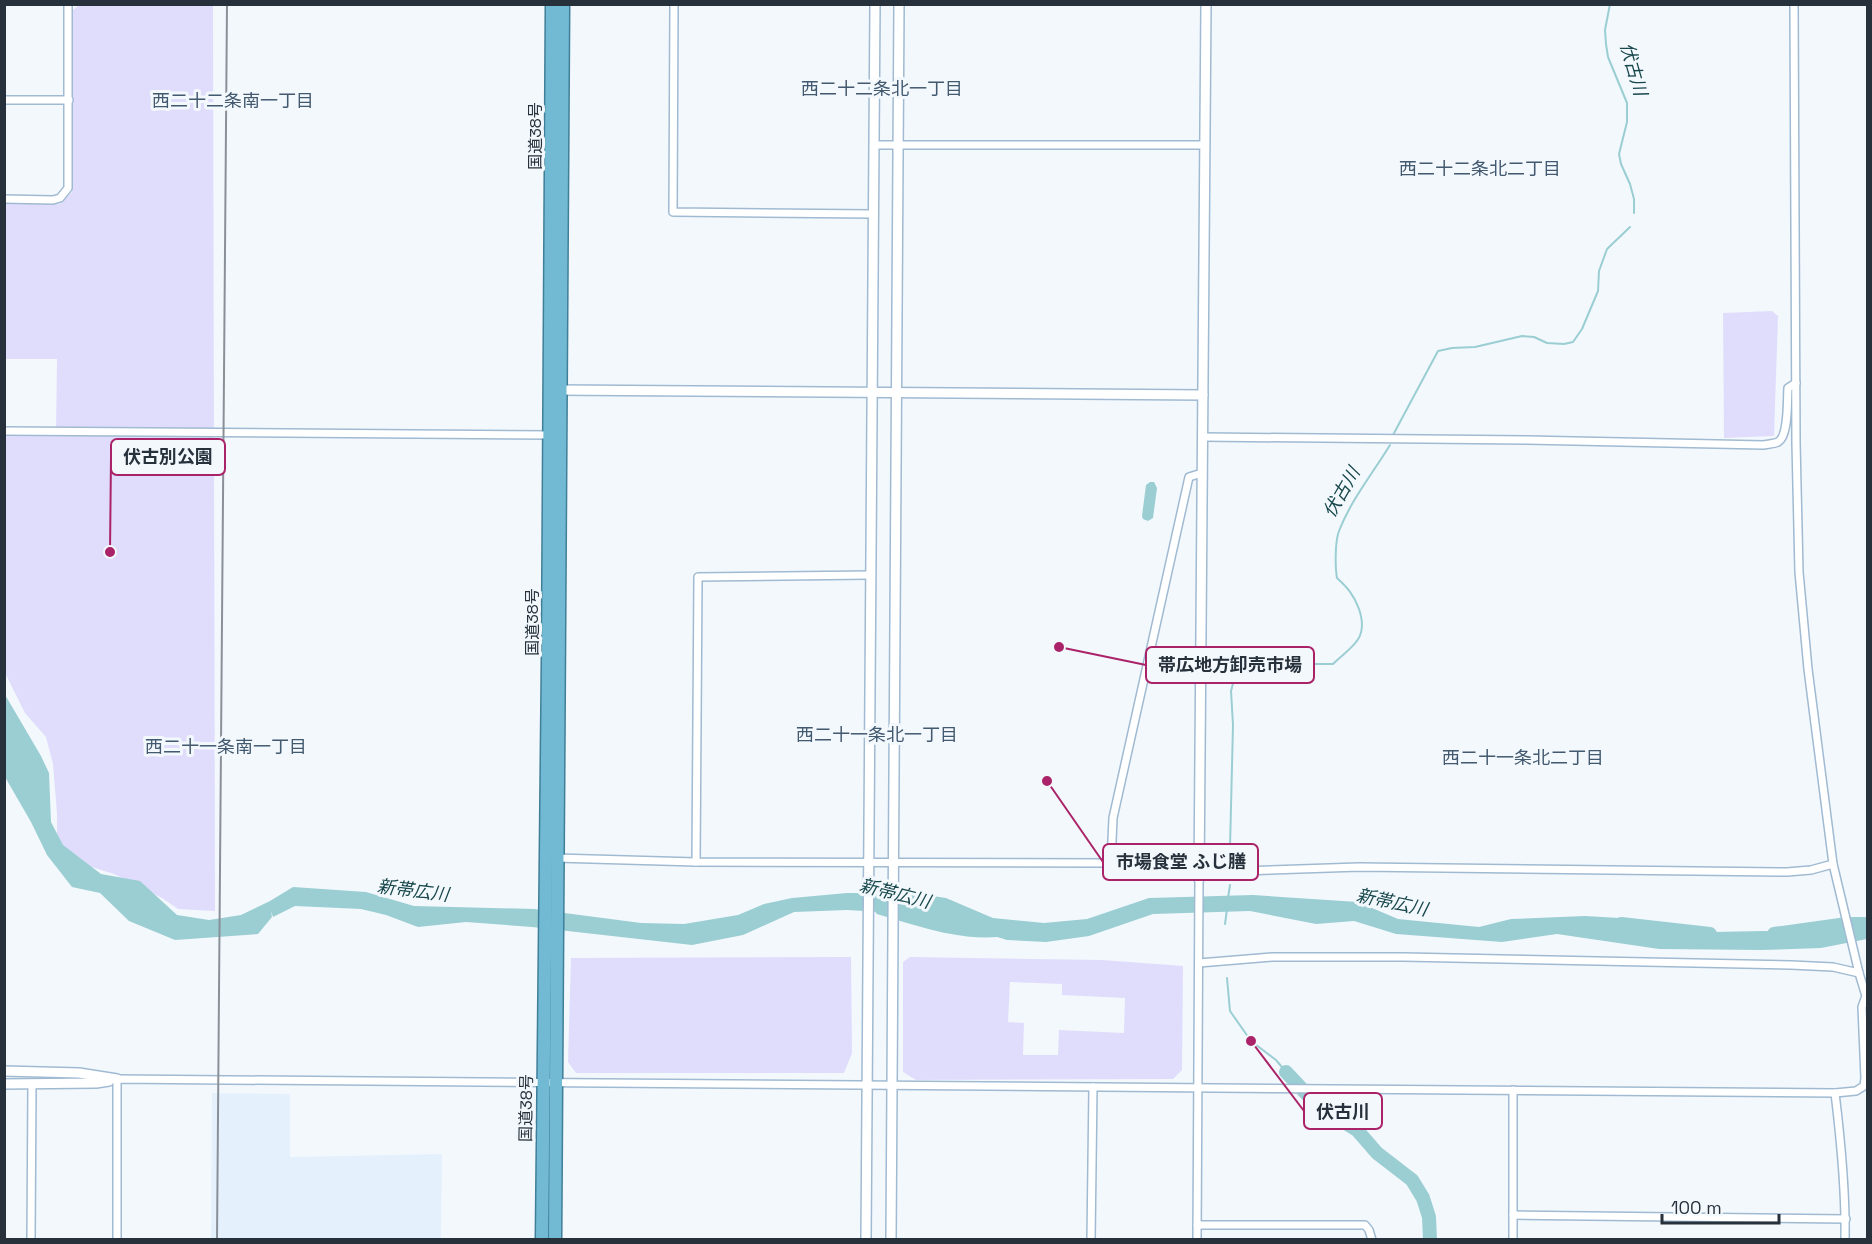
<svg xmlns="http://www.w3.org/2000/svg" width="1872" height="1244" viewBox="0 0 1872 1244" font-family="'Space Grotesk','Noto Sans JP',sans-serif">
	<rect width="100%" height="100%" fill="#f3f8fd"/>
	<!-- built -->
	<path fill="#e4f1fd" d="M212,1093L290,1094V1157L442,1154L441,1239H211Z"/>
	<!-- green -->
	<g fill="#e0ddfc" fill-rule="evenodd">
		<path d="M79,5H213L215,911L178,909L162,898L114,874L82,864L57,849V814L53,764L46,737L25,713L5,673V431L56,432L57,359H5V203L60,204L72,192V11Z"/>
		<path d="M1772,311L1778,316L1774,436L1724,438L1723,313Z"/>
		<path d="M851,957L852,1053L844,1073H576L568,1062L571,958Z"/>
		<path d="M910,957L1102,960L1183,966L1182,1070L1173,1079L916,1080L903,1072V962ZM1010,982L1062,984V995L1125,998L1124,1033L1059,1030L1058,1055H1023L1024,1023L1008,1022Z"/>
	</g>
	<!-- water -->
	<g fill="#9aced3">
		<path d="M1150,482H1154L1157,488L1153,518L1148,521L1143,519L1142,516L1146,485Z"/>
		<path d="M4,693L41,756L49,773L51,822L63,845L101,874L140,881L177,915L209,920L241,915L270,901L293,887L366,892L414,906L534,909L641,923L684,924L738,915L764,904L792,898L847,893H913L946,898L993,918L1044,923L1087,919L1149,898L1253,895L1358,902L1398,919L1479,927L1511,919L1585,916L1620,918L1661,933L1764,931L1813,933L1867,920V939L1821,948L1762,950L1659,949L1557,934L1502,942L1396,934L1354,921L1316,924L1250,911L1153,914L1089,936L1046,942L1007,940L946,921L919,914L847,910L794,912L743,935L692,945L532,927L466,922L418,927L386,915L361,909L295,906L273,917L271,911L272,917L258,934L175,940L129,921L100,893L72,887L47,855L31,822L5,777Z"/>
	</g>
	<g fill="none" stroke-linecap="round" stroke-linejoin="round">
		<!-- stream -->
		<g stroke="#9aced3" stroke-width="2">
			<path d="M1610,4L1605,30L1606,44L1608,57L1627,103V122L1619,154L1621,164L1630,184L1634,199V213"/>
			<path d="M1393,435L1438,351L1452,348L1475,347L1522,336L1534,337L1547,343L1564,344L1573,342L1582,329L1598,291L1599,271L1607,249L1630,227"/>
			<path d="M1230,848L1233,725L1231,691L1235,676L1243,667L1251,664H1333C1353,645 1369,639 1359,609C1354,595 1347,587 1337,578C1335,567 1335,541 1339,531C1351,500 1373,473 1390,445"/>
			<path d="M1228,898L1230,885"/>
			<path d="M1225,924L1227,909"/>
			<path d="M1227,978L1230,1011L1251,1041L1276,1060L1286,1072"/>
		</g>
		<!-- river -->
		<g stroke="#9aced3" stroke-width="14">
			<path d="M881,908C920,919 957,933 997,930"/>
			<path d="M1621,924L1710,934"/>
			<path d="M1774,934L1847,924H1868"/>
			<path d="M1286,1072L1317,1105L1357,1130L1377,1153L1412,1180L1423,1198L1429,1217L1430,1240"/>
		</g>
		<!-- minor casing -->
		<g stroke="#a0bad2" stroke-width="10">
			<g id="minor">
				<path d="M674,4L673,212L873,214"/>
				<path d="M4,100H69"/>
				<path d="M874,145H1205"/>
				<path d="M4,199L53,200L60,198L68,188V4"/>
				<path d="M4,431L551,435"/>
				<path d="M1203,437L1527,440L1763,445C1768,444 1774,444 1778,442C1789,436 1787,400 1788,388L1796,383"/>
				<path d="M556,858L696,862L1111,863L1199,866L1242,871L1359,867L1787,872L1811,870L1833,864"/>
				<path d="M696,862L698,577L870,575"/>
				<path d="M1111,863L1113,818L1189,477L1202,473"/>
				<path d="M1199,963L1272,957H1404L1791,965L1833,967L1859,973"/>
				<path d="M1835,1093C1841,1142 1846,1191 1845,1240"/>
				<path d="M1513,1215L1846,1219"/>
				<path d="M1197,1225H1365L1369,1230L1372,1240"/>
				<path d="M31,1240L32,1084"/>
				<path d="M117,1240V1079L1835,1093L1856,1091L1864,1086L1865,1078L1862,1007L1866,996L1859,973L1833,864L1808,669L1799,572L1796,443L1794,4"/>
				<path d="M1091,1240L1093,1087"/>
				<path d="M1197,1240L1199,879"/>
				<path d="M1513,1240V1090"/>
			</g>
		</g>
		<!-- tertiary casing -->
		<g stroke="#a0bad2" stroke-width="12">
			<g id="tertiary">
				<path d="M555,390L1203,395"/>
				<path d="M1199,879L1206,4"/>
				<path d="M4,1071L79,1073L117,1079"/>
				<path d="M4,1084L96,1083L109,1081"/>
				<path d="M866,1240L875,4"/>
				<path d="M891,1240L899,4"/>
			</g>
		</g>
		<!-- trunk casing -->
		<g stroke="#407f98" stroke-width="15">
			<g id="trunk">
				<path d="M542,1240L548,662L552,4"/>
				<path d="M555,1240L563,4"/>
			</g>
		</g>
		<!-- minor -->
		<use href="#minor" stroke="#fff" stroke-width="7"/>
		<!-- tertiary -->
		<use href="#tertiary" stroke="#fff" stroke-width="9"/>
		<!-- trunk -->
		<use href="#trunk" stroke="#72bad4" stroke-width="12"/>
		<!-- rail -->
		<path stroke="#899098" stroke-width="2" d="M217,1240L227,4"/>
	</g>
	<g text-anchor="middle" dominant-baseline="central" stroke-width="6" stroke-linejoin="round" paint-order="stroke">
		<!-- street labels -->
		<g font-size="16" fill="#27313b" stroke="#f3f8fd">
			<text transform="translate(535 136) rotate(-90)">国道38号</text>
			<text transform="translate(532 622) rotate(-90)">国道38号</text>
			<text transform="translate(526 1108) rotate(-89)">国道38号</text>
		</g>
		<!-- water labels -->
		<g font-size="18" font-style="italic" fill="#18484c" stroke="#f3f8fd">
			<text transform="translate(1634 69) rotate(74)">伏古川</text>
			<text transform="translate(1341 492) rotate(-60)">伏古川</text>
			<text transform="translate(413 890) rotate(7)">新帯広川</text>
			<text transform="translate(895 893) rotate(14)">新帯広川</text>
			<text transform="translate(1392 902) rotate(12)">新帯広川</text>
		</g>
		<!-- neighbourhood labels -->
		<g font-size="18" fill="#42596f" stroke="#f3f8fd">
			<text x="882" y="88">西二十二条北一丁目</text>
			<text x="233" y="100">西二十二条南一丁目</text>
			<text x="1480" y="168">西二十二条北二丁目</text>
			<text x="877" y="734">西二十一条北一丁目</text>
			<text x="226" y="746">西二十一条南一丁目</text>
			<text x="1523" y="757">西二十一条北二丁目</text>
		</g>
	</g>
	<!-- callouts -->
	<path fill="none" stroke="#aa2368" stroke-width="2" d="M110 552L111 457M1059 647L1146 665M1047 781L1103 862M1251 1041L1304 1111"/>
	<g fill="#aa2368" stroke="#f3f8fd" stroke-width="2">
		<circle cx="110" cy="552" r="6"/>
		<circle cx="1059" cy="647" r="6"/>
		<circle cx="1047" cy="781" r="6"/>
		<circle cx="1251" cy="1041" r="6"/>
	</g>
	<g fill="#f3f8fd" stroke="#aa2368" stroke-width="2">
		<rect x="111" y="439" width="114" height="36" rx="6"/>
		<rect x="1146" y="647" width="168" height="36" rx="6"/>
		<rect x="1103" y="844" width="155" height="36" rx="6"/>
		<rect x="1304" y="1093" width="78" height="36" rx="6"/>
	</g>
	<g font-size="18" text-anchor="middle" font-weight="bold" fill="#27313b">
		<text x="168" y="463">伏古別公園</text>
		<text x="1230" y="671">帯広地方卸売市場</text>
		<text x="1181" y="868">市場食堂 ふじ膳</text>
		<text x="1343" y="1118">伏古川</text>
	</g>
	<!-- border -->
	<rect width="1872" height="1244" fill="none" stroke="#27313b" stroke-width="12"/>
	<!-- scale -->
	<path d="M1662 1214v9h117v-9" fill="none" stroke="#27313b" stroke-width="3"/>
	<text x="1671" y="1214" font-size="18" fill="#27313b" stroke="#f3f8fd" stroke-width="4.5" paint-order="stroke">100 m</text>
</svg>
